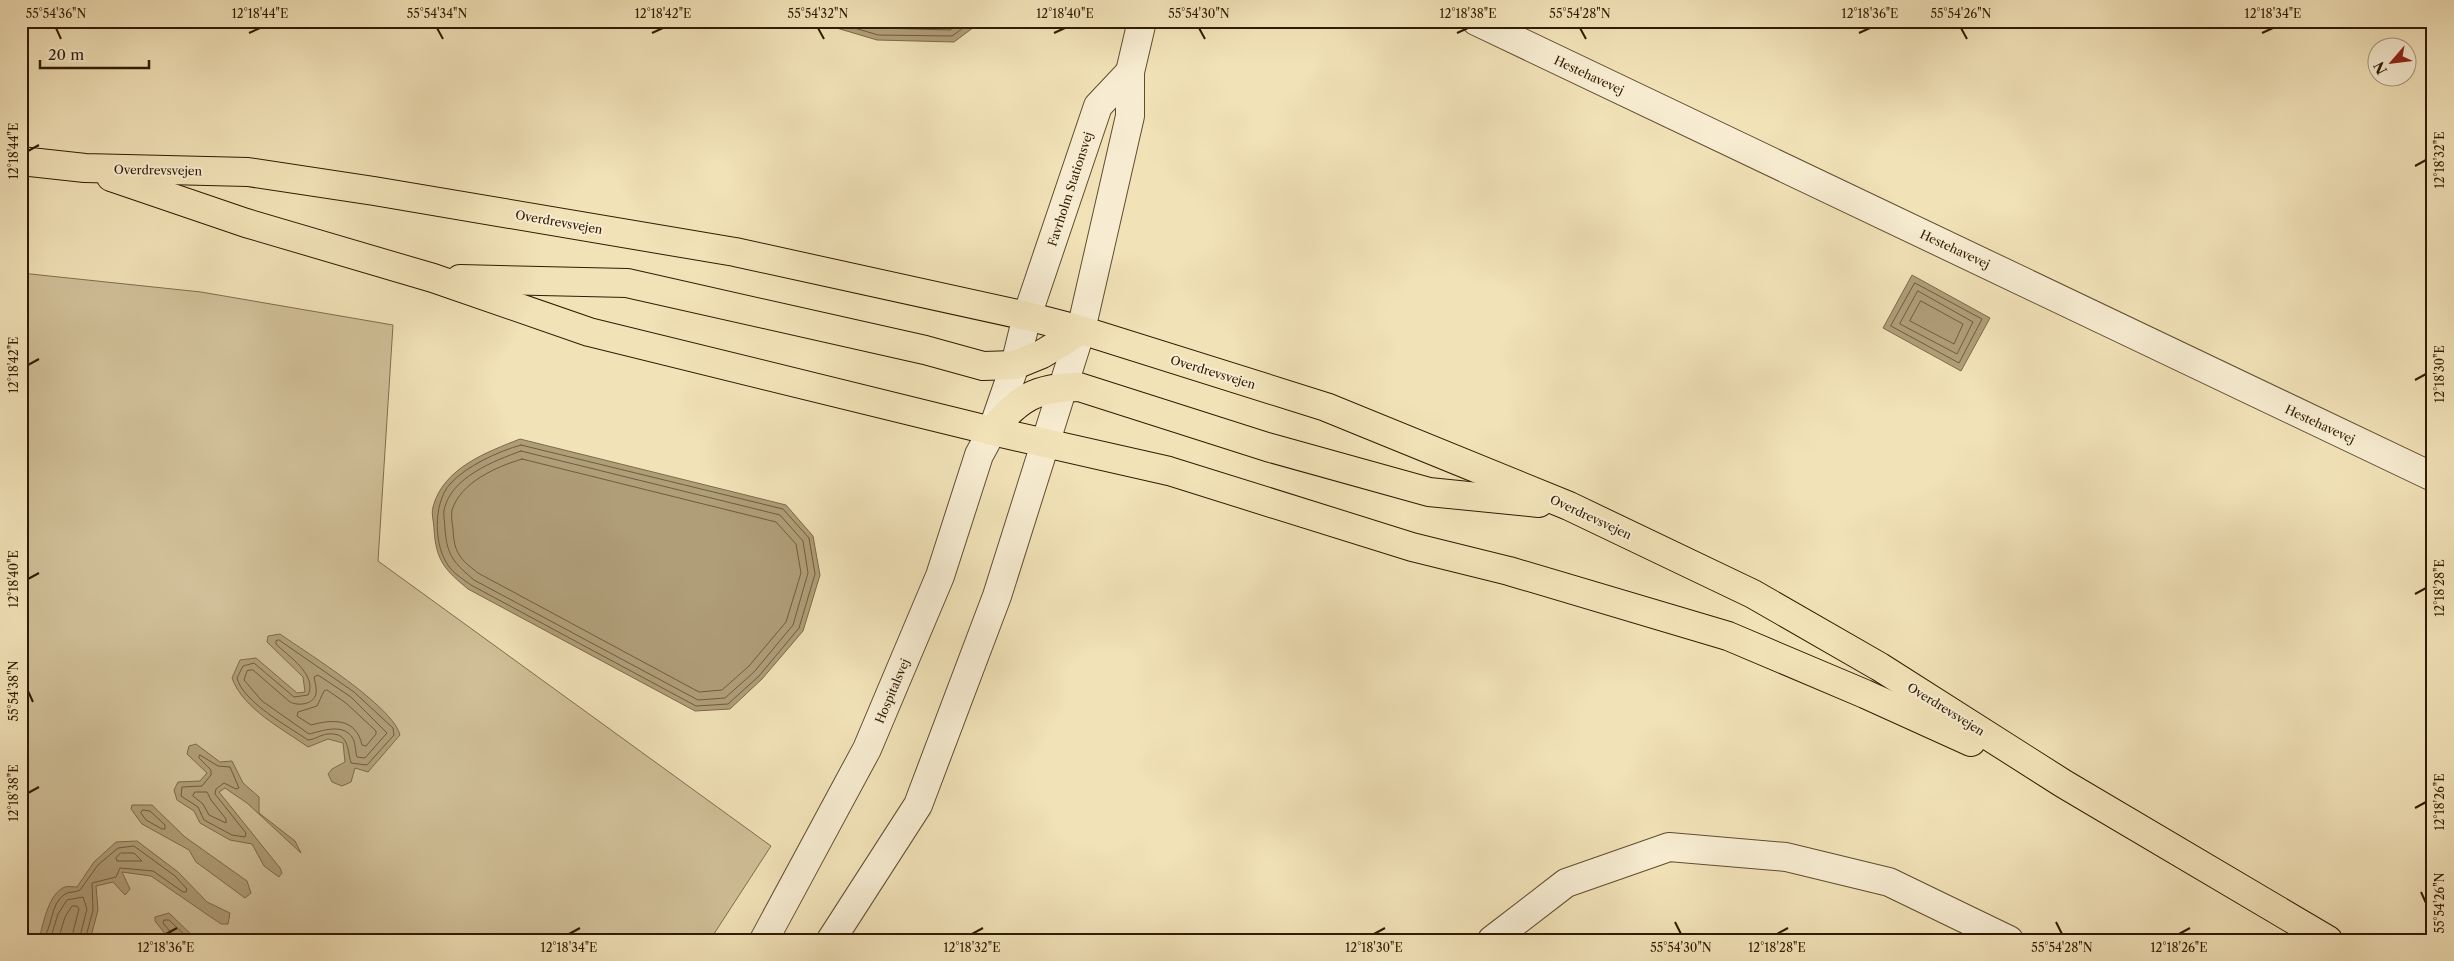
<svg xmlns="http://www.w3.org/2000/svg" width="2454" height="961" viewBox="0 0 2454 961" font-family="'Libre Caslon Text',serif">
	<rect width="100%" height="100%" fill="#f2e2b8"/>
	<filter id="stains"><feTurbulence type="fractalNoise" baseFrequency=".004" numOctaves="4"/><feColorMatrix values="0 0 0 0 .2 0 0 0 0 .09 0 0 0 0 .02 0 0 0 .5 -.17"/></filter>
	<radialGradient id="worn" r=".72"><stop offset=".6" stop-color="#630" stop-opacity="0"/><stop offset="1" stop-color="#630" stop-opacity=".3"/></radialGradient>
	<!-- green -->
	<path fill="#d1c099" stroke="#806e4c" d="M21,273L201,292L393,325L378,561L771,846L710,940H21Z"/>
	<!-- water -->
	<g fill="#b09e79" stroke="#7d6a49">
		<path d="M813,21H978V24L954,42L877,40Z"/>
		<path d="M1912,275L1990,318L1961,371L1883,328Z"/>
		<path d="M520,439L786,505L813,536L820,575L803,631L762,679L730,709L695,711L468,589C445,570 436,561 434,529C434,523 431,513 433,507C443,468 487,452 520,439Z"/>
		<path d="M280,634C307,653 393,706 400,735L368,772L355,768L351,782L342,786L332,782L328,774L332,769L345,762L343,743L328,739L308,747C283,729 243,709 232,678L240,660L256,658L297,693L305,692L303,677L267,642L268,636Z"/>
		<path d="M196,744L220,762L232,761L243,783L259,797V813L295,841L301,853L247,803L225,788L219,792L280,868L282,873L279,877L264,866L252,844L230,840L200,823L194,811L177,800L174,790L178,782L200,781L207,773L187,754L189,746Z"/>
		<path d="M132,805H152L185,837L247,881L251,893L245,898L196,862L189,850L142,824L131,809Z"/>
		<path d="M137,841L178,872L207,902L230,913L228,924H221L151,876L122,872L130,889L125,895L113,882L96,886L98,910L90,940H21L27,933L40,935C44,921 49,893 65,887C68,886 74,887 77,887L94,862L116,842Z"/>
		<path d="M169,913L197,940H170L155,921V917Z"/>
	</g>
	<g fill="none" stroke-linecap="round" stroke-linejoin="round">
		<!-- shore -->
		<g stroke="#705c3c" stroke-width="1">
			<path d="M831,21L878,35L952,36L973,21"/>
			<path d="M853,21L879,28L950,30L963,21"/>
			<path d="M889,21H950"/>
			<path d="M1915,283L1982,319L1959,363L1891,326Z"/>
			<path d="M1918,291L1973,322L1957,354L1900,324Z"/>
			<path d="M1921,301L1963,324L1954,344L1910,321Z"/>
			<path d="M521,445L783,509L809,538L815,574L799,628L759,676L728,704L696,706L471,585C464,580 455,574 450,568C433,547 433,503 450,484C466,466 499,451 521,445Z"/>
			<path d="M521,451L780,515L803,541L808,573L793,625L754,672L725,698L698,700L474,580C454,563 447,556 445,529C445,523 443,515 444,510C451,477 494,461 521,451Z"/>
			<path d="M522,459L776,522L796,544L801,573L786,622L749,666L722,690L699,692L478,573C460,559 454,553 453,529C452,523 451,515 452,510C461,482 496,467 522,459Z"/>
			<path d="M279,640L354,692L393,728L394,735L367,765L351,763C347,748 349,732 327,734C320,735 314,740 308,740C289,727 243,702 237,678L243,666L254,663L294,697L308,695C318,675 288,656 276,644V641Z"/>
			<path d="M253,670L290,702C298,706 313,705 316,694C317,689 315,682 314,677L318,675L351,697L387,733L365,758L357,757C355,751 356,743 352,737C342,723 322,731 309,734L262,701L244,680L247,671Z"/>
			<path d="M327,690L346,703L376,731V734L366,746L362,745C356,718 333,719 311,725L297,716L298,712L317,706L324,691Z"/>
			<path d="M200,755L218,766L230,767L239,788L236,789L224,783L216,789L215,794L246,833L245,837L232,835L204,820L198,807L181,796L182,787L202,786L211,775V770L199,758Z"/>
			<path d="M195,792H207L211,800L226,819V823L209,815L203,804L193,796Z"/>
			<path d="M143,810L150,811L165,825V829H162L146,820L141,813Z"/>
			<path d="M121,853H134L142,861H117L116,858Z"/>
			<path d="M41,940C54,929 49,904 65,894C70,891 75,893 80,890L98,865L118,848L134,846L175,876L187,889L186,892H183L153,871L120,868L116,877L92,883L93,910L85,940"/>
			<path d="M50,940L58,914L67,900L83,897L87,909L79,940"/>
			<path d="M58,940L65,917L72,906H77L79,909L71,940"/>
			<path d="M173,940V935L163,923L164,920H169L190,940"/>
		</g>
		<!-- minor casing -->
		<g stroke="#604d2e" stroke-width="30">
			<g id="minor">
				<path d="M1476,21L2433,477"/>
				<path d="M764,940L867,749L940,576L979,455L992,431L1015,365L1027,316L1098,106L1130,72"/>
				<path d="M831,940L918,805L997,596L1081,330L1130,116V72L1142,21"/>
				<path d="M1492,940L1566,883L1669,847L1786,857L1889,882L2009,940"/>
			</g>
		</g>
		<!-- primary casing -->
		<g stroke="#301b00" stroke-width="30">
			<g id="primary">
				<path d="M21,161L85,168L248,172L374,191L735,252L1027,316L1081,330L1326,407L1569,506L1753,594L1880,667L2064,784L2328,940"/>
				<path d="M111,177L246,223L433,278L589,332L992,431L1169,471L1412,547L1509,571L1728,636L1865,694L1971,742"/>
				<path d="M460,279L627,283L925,350L983,366L1015,365L1042,354L1081,330"/>
				<path d="M992,431C1018,398 1037,387 1079,387L1267,447L1429,492L1539,503"/>
			</g>
		</g>
		<!-- minor -->
		<use href="#minor" stroke="#f7ecd1" stroke-width="28"/>
		<!-- primary -->
		<use href="#primary" stroke="#f2e2b8" stroke-width="28"/>
	</g>
	<!-- ticks -->
	<path fill="none" stroke="#301b00" stroke-width="2" d="M56,28L61,39M437,28L443,39M818,28L824,39M1199,28L1205,39M1580,28L1586,39M1961,28L1967,39M249,33L260,28M652,33L663,28M1054,33L1065,28M1457,33L1468,28M1859,33L1870,28M2262,33L2273,28M28,151L39,145M2415,166L2426,160M28,365L39,359M2415,380L2426,374M28,579L39,573M2415,594L2426,588M28,691L33,702M28,793L39,787M2415,808L2426,802M2421,892L2426,903M1675,922L1681,934M2056,922L2062,934M166,934L177,928M569,934L580,928M972,934L983,928M1374,934L1385,928M1777,934L1788,928M2179,934L2190,928"/>
	<g text-anchor="middle" dominant-baseline="central" stroke-width="4" stroke-linejoin="round" paint-order="stroke">
		<!-- street labels -->
		<g font-size="12" fill="#301b00" stroke="#f7ecd1">
			<text transform="translate(1589 75) rotate(25)">Hestehavevej</text>
			<text transform="translate(158 170) rotate(1)">Overdrevsvejen</text>
			<text transform="translate(1070 189) rotate(-72)">Favrholm Stationsvej</text>
			<text transform="translate(559 222) rotate(10)">Overdrevsvejen</text>
			<text transform="translate(1955 249) rotate(25)">Hestehavevej</text>
			<text transform="translate(1213 372) rotate(17)">Overdrevsvejen</text>
			<text transform="translate(2320 424) rotate(25)">Hestehavevej</text>
			<text transform="translate(1591 517) rotate(25)">Overdrevsvejen</text>
			<text transform="translate(892 691) rotate(-67)">Hospitalsvej</text>
			<text transform="translate(1946 709) rotate(32)">Overdrevsvejen</text>
		</g>
	</g>
	<!-- margin -->
	<rect width="2454" height="961" fill="none" stroke="#f2e2b8" stroke-width="55"/>
	<!-- north arrow -->
	<g transform="translate(2392 62) rotate(242)"><circle r="24" fill="#f7ecd1" stroke="#a7987d"/>
	<path d="M0-4L9 19L0 12L-9 19Z" fill="#8f2418"/>
	<text y="-8" font-size="14" font-weight="bold" text-anchor="middle" fill="#301b00">N</text>
	</g>
	<!-- scale -->
	<path d="M40 60v8h109v-8" fill="none" stroke="#301b00" stroke-width="2.5"/>
	<text x="48" y="60" font-size="15" fill="#301b00" stroke="#f7ecd1" stroke-width="4" paint-order="stroke">20 m</text>
	<rect x="28" y="28" width="2398" height="906" fill="none" stroke="#301b00" stroke-width="2"/>
	<g font-size="12" text-anchor="middle" fill="#301b00">
		<text x="56" y="18">55°54'36"N</text>
		<text x="260" y="18">12°18'44"E</text>
		<text x="437" y="18">55°54'34"N</text>
		<text x="663" y="18">12°18'42"E</text>
		<text x="818" y="18">55°54'32"N</text>
		<text x="1065" y="18">12°18'40"E</text>
		<text x="1199" y="18">55°54'30"N</text>
		<text x="1468" y="18">12°18'38"E</text>
		<text x="1580" y="18">55°54'28"N</text>
		<text x="1870" y="18">12°18'36"E</text>
		<text x="1961" y="18">55°54'26"N</text>
		<text x="2273" y="18">12°18'34"E</text>
		<text transform="translate(14 151) rotate(-90)" y="4">12°18'44"E</text>
		<text transform="translate(2440 160) rotate(-90)" y="4">12°18'32"E</text>
		<text transform="translate(14 365) rotate(-90)" y="4">12°18'42"E</text>
		<text transform="translate(2440 374) rotate(-90)" y="4">12°18'30"E</text>
		<text transform="translate(14 579) rotate(-90)" y="4">12°18'40"E</text>
		<text transform="translate(2440 588) rotate(-90)" y="4">12°18'28"E</text>
		<text transform="translate(14 691) rotate(-90)" y="4">55°54'38"N</text>
		<text transform="translate(14 793) rotate(-90)" y="4">12°18'38"E</text>
		<text transform="translate(2440 802) rotate(-90)" y="4">12°18'26"E</text>
		<text transform="translate(2440 903) rotate(-90)" y="4">55°54'26"N</text>
		<text x="166" y="952">12°18'36"E</text>
		<text x="569" y="952">12°18'34"E</text>
		<text x="972" y="952">12°18'32"E</text>
		<text x="1374" y="952">12°18'30"E</text>
		<text x="1681" y="952">55°54'30"N</text>
		<text x="1777" y="952">12°18'28"E</text>
		<text x="2062" y="952">55°54'28"N</text>
		<text x="2179" y="952">12°18'26"E</text>
	</g>
	<rect width="100%" height="100%" filter="url(#stains)"/>
	<rect width="100%" height="100%" fill="url(#worn)"/>
</svg>
